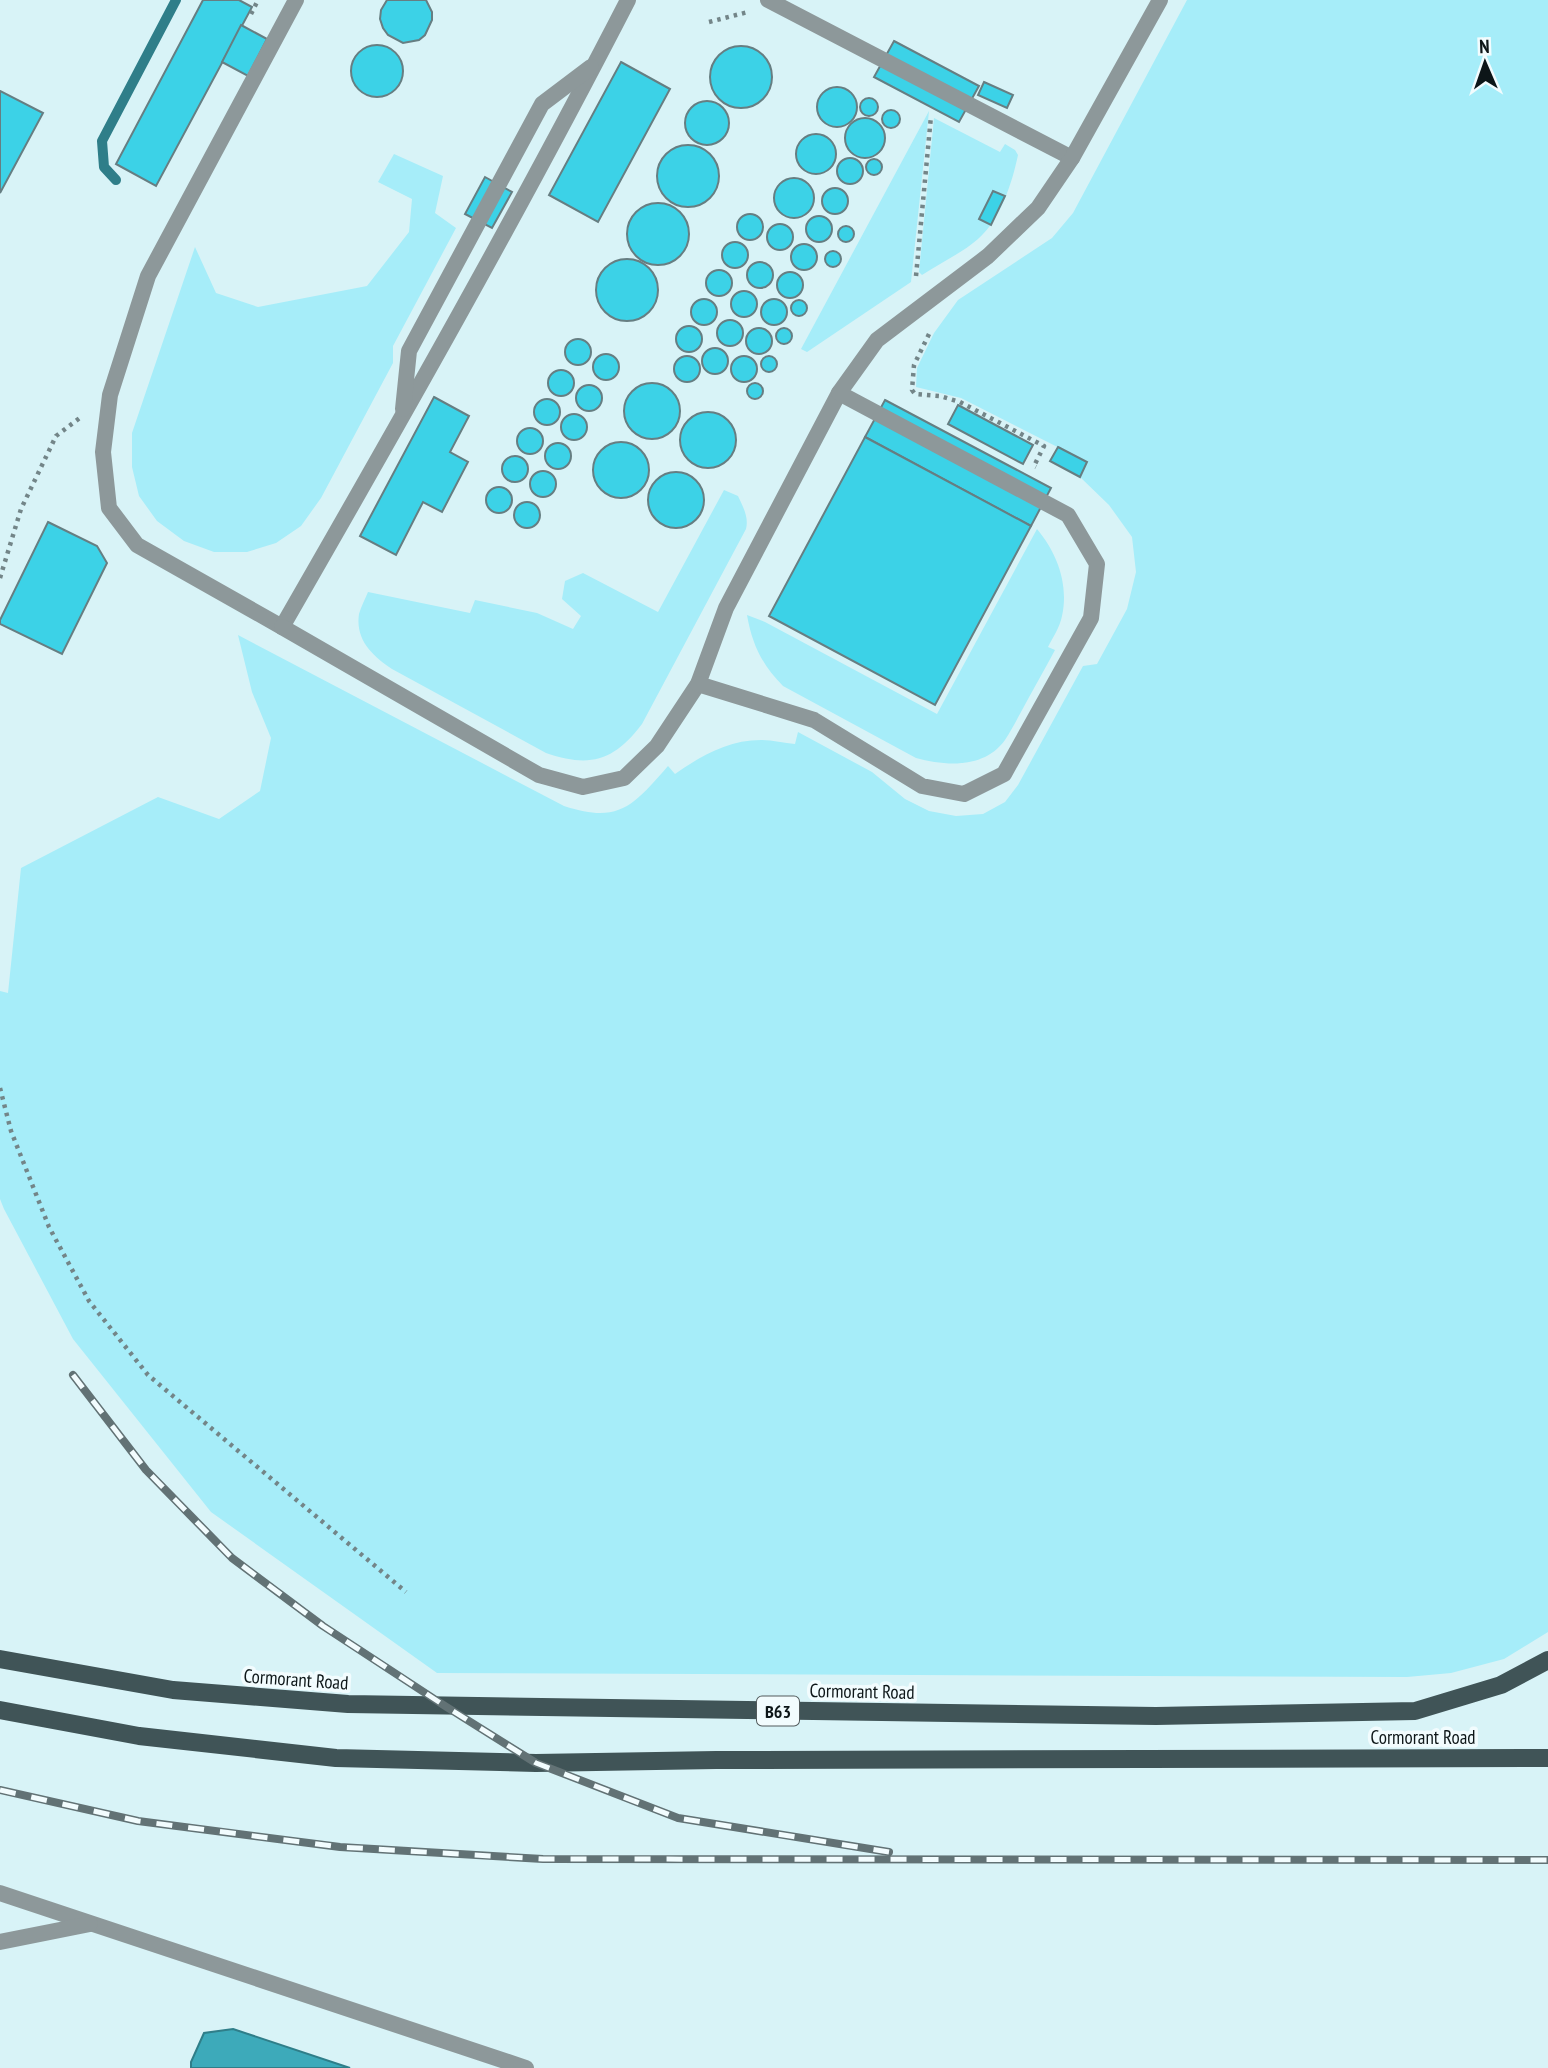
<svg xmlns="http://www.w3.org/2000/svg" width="1548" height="2068" viewBox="0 0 1548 2068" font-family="'PT Sans Narrow',sans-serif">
	<rect width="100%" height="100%" fill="#d8f3f7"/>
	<!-- green -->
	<g fill="#a6edf9">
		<path d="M1187,0H1548V1632L1504,1659L1451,1673L1407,1677L437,1673L211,1512L73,1339L4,1209L0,1199V991L8,993L21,868L158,797L219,819L260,791L271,738L252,692L238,635L564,806C619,824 633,806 668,766L675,774C701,756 728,740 761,740C772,740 784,743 795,744L798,732L872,772L905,799L929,811L956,816L983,814L1005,802L1018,785L1083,666L1097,664L1127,609L1136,572L1132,537L1109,505L1080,477L1087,462L961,398L916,387L917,368L934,333L958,300L1052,238L1073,213Z"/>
		<path d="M929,111L911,282L807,352L801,349Z"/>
		<path d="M934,118L1000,152L1005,144L1015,150L1018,155C1012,183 1001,219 978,239C962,253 940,263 922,275L919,272Z"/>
		<path d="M394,154L443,176L435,213L456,228L393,346V363L321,498L301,526L276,543L247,552H214L184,541L157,521L139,496L132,467V433L195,247L216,293L258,307L367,286L409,232L412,199L378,182Z"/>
		<path d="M724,490L738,496C743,507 749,517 746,529L642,724C614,761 590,768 546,753L392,669C373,656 355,640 359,614C361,607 365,599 368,592L470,613L475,600L537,613L573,629L581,616L562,599L565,581L583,573L658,612Z"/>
		<path d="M1037,529C1057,553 1069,584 1062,616C1060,627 1053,637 1048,647L1055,650C1044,671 1032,691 1021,712C1016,721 1011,731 1005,740C984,769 946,766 916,758L783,686C762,665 752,644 747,615L765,622L937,714Z"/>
	</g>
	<!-- water -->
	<path fill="#3daaba" stroke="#2f7e89" stroke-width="2" d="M233,2029L350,2068H191V2062L204,2033Z"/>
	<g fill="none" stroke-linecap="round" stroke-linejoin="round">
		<!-- stream -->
		<path stroke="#2f7e89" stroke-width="10" d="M116,180L104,167L102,141L176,0"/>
	</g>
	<!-- building -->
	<g fill="#3cd2e7" stroke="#667e82" stroke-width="2">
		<path d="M203,0H239L252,7L156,186L116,164Z"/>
		<path d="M387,0H426L432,12V20L425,35L419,40L403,43L388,35L383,28L380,19L381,10Z"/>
		<path d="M241,25L267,39L248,76L222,62Z"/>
		<path d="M894,41L979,86L959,122L874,77Z"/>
		<circle cx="377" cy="71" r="26"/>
		<circle cx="741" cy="77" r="31"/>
		<path d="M621,62L670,89L598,222L549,195Z"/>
		<path d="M984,82L1013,95L1007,108L978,95Z"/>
		<circle cx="837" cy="107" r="20"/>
		<path d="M0,91L43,113L0,193Z"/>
		<circle cx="869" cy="107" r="9"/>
		<circle cx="707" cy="123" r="22"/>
		<circle cx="891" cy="119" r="9"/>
		<circle cx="865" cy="138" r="20"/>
		<circle cx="816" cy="154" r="20"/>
		<circle cx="688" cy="176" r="31"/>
		<circle cx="850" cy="171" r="13"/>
		<circle cx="874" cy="167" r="8"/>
		<path d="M485,177L512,192L492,228L465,214Z"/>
		<circle cx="794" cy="198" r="20"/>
		<circle cx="835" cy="201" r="13"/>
		<path d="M993,191L1005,196L991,225L979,219Z"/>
		<circle cx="658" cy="234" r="31"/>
		<circle cx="750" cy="227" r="13"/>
		<circle cx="819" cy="229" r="13"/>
		<circle cx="780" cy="237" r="13"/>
		<circle cx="846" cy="234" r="8"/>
		<circle cx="735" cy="255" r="13"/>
		<circle cx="804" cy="257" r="13"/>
		<circle cx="833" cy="259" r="8"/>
		<circle cx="627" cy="290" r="31"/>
		<circle cx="760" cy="275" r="13"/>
		<circle cx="719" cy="283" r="13"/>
		<circle cx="790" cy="285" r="13"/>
		<circle cx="744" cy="304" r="13"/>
		<circle cx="704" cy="312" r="13"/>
		<circle cx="774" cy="312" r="13"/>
		<circle cx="799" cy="308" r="8"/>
		<circle cx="730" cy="333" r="13"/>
		<circle cx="689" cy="339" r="13"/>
		<circle cx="784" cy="336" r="8"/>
		<circle cx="759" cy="341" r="13"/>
		<circle cx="578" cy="352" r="13"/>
		<circle cx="715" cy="361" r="13"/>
		<circle cx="606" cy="367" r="13"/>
		<circle cx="769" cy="364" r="8"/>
		<circle cx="744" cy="369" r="13"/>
		<circle cx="687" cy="369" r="13"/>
		<circle cx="561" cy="383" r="13"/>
		<circle cx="652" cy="411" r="28"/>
		<circle cx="755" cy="391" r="8"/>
		<circle cx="589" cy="398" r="13"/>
		<path d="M434,397L469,416L450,452L468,462L442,512L423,502L396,555L360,536Z"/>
		<circle cx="547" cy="412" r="13"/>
		<path d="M885,400L1051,488L1031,526L865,437Z"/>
		<path d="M958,405L1033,445L1023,464L948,424Z"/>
		<circle cx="708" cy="440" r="28"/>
		<circle cx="574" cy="427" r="13"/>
		<circle cx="530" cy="441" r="13"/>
		<path d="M865,437L1031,526L935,705L769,616Z"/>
		<circle cx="621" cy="470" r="28"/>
		<circle cx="558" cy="456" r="13"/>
		<path d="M1058,447L1087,462L1080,477L1050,461Z"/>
		<circle cx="515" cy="469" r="13"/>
		<circle cx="543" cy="484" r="13"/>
		<circle cx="676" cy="500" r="28"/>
		<circle cx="499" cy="500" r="13"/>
		<circle cx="527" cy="515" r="13"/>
		<path d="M48,522L97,546L107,563L62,654L0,624V620Z"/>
	</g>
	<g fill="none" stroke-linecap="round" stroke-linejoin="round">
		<!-- path -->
		<g stroke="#738588" stroke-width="4.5" stroke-dasharray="3.5 5" stroke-linecap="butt">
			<path d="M251,14L258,0"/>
			<path d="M709,22L748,12"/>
			<path d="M916,276L931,116"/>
			<path d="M929,334L914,365L912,390L915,394L940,396L960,402L1044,446L1034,466L1036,467"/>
			<path d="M0,578L21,509L56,436L81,417"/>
			<path d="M0,1088L11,1131L49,1227L89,1301L148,1375L406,1592"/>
		</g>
		<!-- service -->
		<g stroke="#8d989a" stroke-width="16">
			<path d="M296,0L148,276L110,395L103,452L109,508L137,545L282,627C401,420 519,212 628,0"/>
			<path d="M768,0L1072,158"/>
			<path d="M403,409L409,351L542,104L591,67"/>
			<path d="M282,627L539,775L583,787L624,778L657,746L698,684L726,608L839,393"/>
			<path d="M698,684L814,720L922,786L964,794L1004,774L1091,618L1097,564L1068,515L839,393L877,340L988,256L1038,208L1072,158L1160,0"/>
			<path d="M0,1893L526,2068"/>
			<path d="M0,1942L90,1924"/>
		</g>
		<!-- primary -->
		<g stroke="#405457" stroke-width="18">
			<path d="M0,1659L173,1690L348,1704L1156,1716L1415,1711L1501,1685L1548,1660"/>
			<path d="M0,1710L139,1736L336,1758L536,1763L716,1760L1548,1758"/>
		</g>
		<!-- rail casing -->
		<g stroke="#627275" stroke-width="8">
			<g id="rail">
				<path d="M73,1375L146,1470L232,1558L323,1626L445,1706L536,1763L678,1818L889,1852"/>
				<path d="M0,1790L138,1821L340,1847L543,1859L1548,1860"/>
			</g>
		</g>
		<!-- rail -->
		<use href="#rail" stroke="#f2fcfe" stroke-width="5" stroke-dasharray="16" stroke-linecap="butt"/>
	</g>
	<g text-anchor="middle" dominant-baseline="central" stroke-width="7" stroke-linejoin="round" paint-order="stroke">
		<!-- shield labels -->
		<rect fill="#f2fcfe" stroke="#525b5d" stroke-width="2" x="757" y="1696.5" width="42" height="29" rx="5"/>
		<g font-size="18" font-weight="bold" fill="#0d1618">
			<text x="778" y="1711">B63</text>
		</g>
		<!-- street labels -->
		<g font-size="19" fill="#0d1618" stroke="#f2fcfe">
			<text transform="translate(296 1679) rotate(4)">Cormorant Road</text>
			<text transform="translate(862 1691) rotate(1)">Cormorant Road</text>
			<text x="1423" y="1737">Cormorant Road</text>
		</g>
	</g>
	<!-- north arrow -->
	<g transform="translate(1485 63) rotate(358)" stroke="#f2fcfe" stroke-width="5" paint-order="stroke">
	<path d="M0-5L12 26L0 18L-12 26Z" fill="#0d1618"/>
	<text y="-10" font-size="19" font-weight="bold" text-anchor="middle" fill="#0d1618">N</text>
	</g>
</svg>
